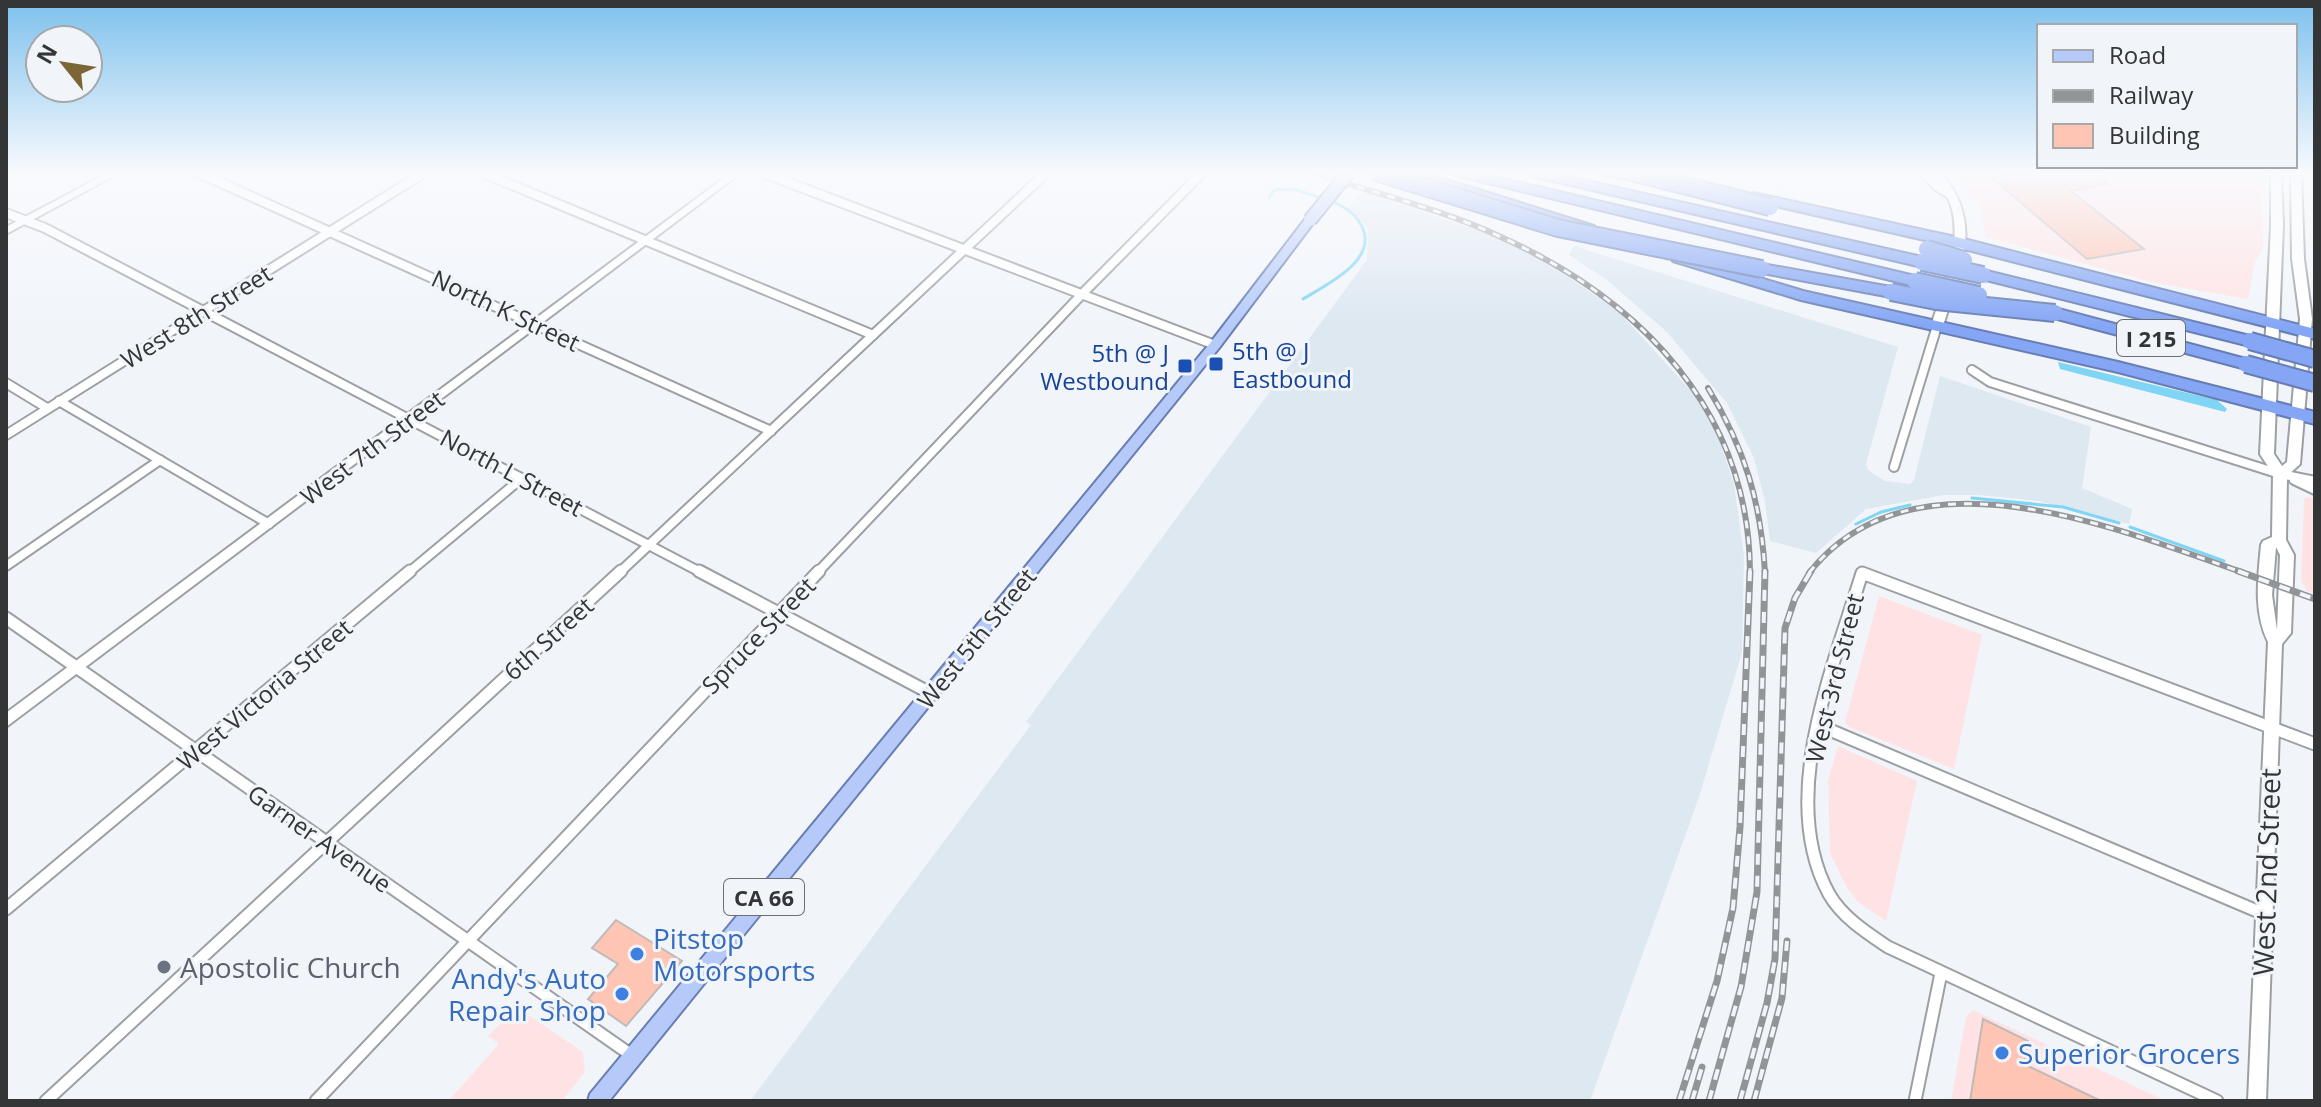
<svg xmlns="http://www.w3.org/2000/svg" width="2321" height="1107" viewBox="0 0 2321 1107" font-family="'Open Sans',sans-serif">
	<rect width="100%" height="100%" fill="#f1f5fa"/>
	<!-- commercial -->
	<g fill="#ffe3e4">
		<path d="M1951,172H2261L2263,249L2255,262L2248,299L2156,283L1986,237L1981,209Z"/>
		<path d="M2309,497L2315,499V594L2307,591L2301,581L2304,498Z"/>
		<path d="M1879,596L1982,635L1954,769L1849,727L1845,722Z"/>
		<path d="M1838,746L1917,781L1886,921L1858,902L1847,888L1830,853L1828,780Z"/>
		<path d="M517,1007L583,1052L585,1072L562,1101H448L499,1044L488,1036Z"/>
		<path d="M1973,1010L2166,1101H1951L1966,1017Z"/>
	</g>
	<!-- built -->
	<g fill="#dde8f1">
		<path d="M1363,191L1505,240L1545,261L1618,311L1692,392L1716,431L1734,484L1744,556L1742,652L1699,797L1590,1101H750L1031,725L1026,722L1367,260L1368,229L1349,206Z"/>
		<path d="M1574,246L1898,347L1866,464L1868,470L1885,481L1910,484L1914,480L1940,376L2091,427L2082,488L2132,509L2129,524L2038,501L1979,495H1944L1866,509L1816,553L1770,541L1765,502L1754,458L1727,403L1667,332L1607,280L1569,255Z"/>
	</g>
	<!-- water -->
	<path fill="#80d5f4" d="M2058,362L2217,400L2227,409L2225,412L2060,369Z"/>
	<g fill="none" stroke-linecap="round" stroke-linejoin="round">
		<!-- stream -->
		<g stroke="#80d5f4" stroke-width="3">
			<path d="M1269,197L1275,190L1293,189L1322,198"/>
			<path d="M1303,299C1327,284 1382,259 1360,223C1353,211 1342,205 1330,201"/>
			<path d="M1972,498L2063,507L2119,523"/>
			<path d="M1856,524L1881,512L1910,505"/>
			<path d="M2130,527L2224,561"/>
		</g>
	</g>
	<!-- building -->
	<g fill="#fec4b4" stroke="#c0bab8" stroke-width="2">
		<path d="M2026,172H2094L2109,184L2071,191L2144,249L2087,259L1992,178Z"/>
		<path d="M616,920L682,961L626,1026L588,999L618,964L592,948Z"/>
		<path d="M1983,1019L2028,1041L2024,1064L2101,1101H1970Z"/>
	</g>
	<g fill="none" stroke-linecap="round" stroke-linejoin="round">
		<!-- minor-far1 casing -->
		<g stroke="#9ca0a4" stroke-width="12">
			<g id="minor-far1">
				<path d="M197,172L771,431"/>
				<path d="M481,172L873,335"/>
				<path d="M761,172L1215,345"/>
				<path d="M6,213L45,228L702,573"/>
				<path d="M1972,370L1990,382L2280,474L2315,481"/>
				<path d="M6,383L47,408"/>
				<path d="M59,401L269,524"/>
				<path d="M6,435L425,172"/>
				<path d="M1894,467L1937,326"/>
				<path d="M2294,480L2315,490"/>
				<path d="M6,566L160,460"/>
				<path d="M408,573L522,478"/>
				<path d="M619,573L1047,172"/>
				<path d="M817,573L1085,291L1203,172"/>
			</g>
		</g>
		<!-- minor casing -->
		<g stroke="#9ca0a4" stroke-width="15">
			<g id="minor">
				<path d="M699,571L930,693"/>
				<path d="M6,618L634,1057"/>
				<path d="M1818,725L2264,914"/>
				<path d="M6,909L410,571"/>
				<path d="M46,1101L621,571"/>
				<path d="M316,1101L819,571"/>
				<path d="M1915,1101L1941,973"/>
				<path d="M2217,1101L1888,947C1867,933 1842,917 1829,894C1777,799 1833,668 1862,573L2315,744"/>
			</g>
		</g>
		<!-- tertiary casing -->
		<g stroke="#9ca0a4" stroke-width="4">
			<g id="tertiary">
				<path d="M110,172H121L6,234V227Z"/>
				<path d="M732,172H742L6,727V713Z"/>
			</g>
		</g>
		<!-- secondary casing -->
		<g stroke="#9ca0a4" stroke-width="4">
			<g id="secondary">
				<path d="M1918,172H1929L1931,174L1930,172H1940C1985,222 1960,270 1943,326L1937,330L1931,326C1943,287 1966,238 1948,198L1934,189Z"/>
				<path d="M2271,172H2281L2283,225L2274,454L2282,466L2287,462L2300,319L2292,259L2291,172H2301L2304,259L2312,319L2300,464L2287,476L2286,540L2294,555L2291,633L2282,644L2266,1101H2248L2268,642C2253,611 2258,578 2261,545L2263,541L2272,537L2273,474L2260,454L2271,225ZM2276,547L2280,555L2277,630L2272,595Z"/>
			</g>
		</g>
		<!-- primary casing -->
		<g stroke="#687eb2" stroke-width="4">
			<path id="primary" d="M1310,217L1316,220L1314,222L1219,348L609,1101H588L590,1094L1211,342L1306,218Z"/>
		</g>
		<!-- motorway casing -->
		<g stroke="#687eb2" stroke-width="4">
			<g id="motorway">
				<path d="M1402,172H1422L1594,226L1596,229L1594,232H1584Z"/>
				<path d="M1453,172H1475L1915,276L1922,281L1915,286L1455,175Z"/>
				<path d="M1525,172H1548L1922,257L1929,262L1922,267L1532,176Z"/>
				<path d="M1602,172H1632L1653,178L1646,182L1609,176Z"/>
				<path d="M1754,193L1960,238L2315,329V339L1960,248L1749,200L1747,197Z"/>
				<path d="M1678,253L1803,291L2118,362L2315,412V424L2118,372L1801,300L1673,261L1671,258Z"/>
				<path d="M1762,264L1891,287L1899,292L1891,297L1757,272L1755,269Z"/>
				<path d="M1983,270L2250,336L2258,341L2250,346L1978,278L1976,275Z"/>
				<path d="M2055,308L2246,359L2254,364L2246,369L2050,317L2047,313Z"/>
			</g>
		</g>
		<!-- minor-far1 -->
		<use href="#minor-far1" stroke="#fff" stroke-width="8"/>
		<!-- minor -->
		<use href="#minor" stroke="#fff" stroke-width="11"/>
		<!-- tertiary -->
		<use href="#tertiary" fill="#fff" fill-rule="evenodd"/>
		<!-- secondary -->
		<use href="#secondary" fill="#fff" fill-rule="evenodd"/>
		<!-- primary -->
		<use href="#primary" fill="#b5caf9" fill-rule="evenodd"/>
		<!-- motorway -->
		<use href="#motorway" fill="#84a6f5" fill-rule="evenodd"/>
		<!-- rail-far1 casing -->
		<g stroke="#929598" stroke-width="6">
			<g id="rail-far1">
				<path d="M1311,172C1374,193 1441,209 1501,237C1641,300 1750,412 1750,573"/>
				<path d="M1708,388C1745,449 1761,502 1765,573"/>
				<path d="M1809,573C1912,442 2118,529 2244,573"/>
			</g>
		</g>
		<!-- rail casing -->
		<g stroke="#929598" stroke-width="7">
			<g id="rail">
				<path d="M2238,571L2315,599"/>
				<path d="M1679,1101L1717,981L1733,908L1740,827L1750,571"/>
				<path d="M1692,1101L1702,1067"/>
				<path d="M1709,1101L1741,987L1757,892L1765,571"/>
				<path d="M1740,1101L1767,1003L1775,959L1785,628L1795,598L1811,571"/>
				<path d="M1754,1101L1782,998L1787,941"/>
			</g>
		</g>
		<!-- rail-far1 -->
		<use href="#rail-far1" stroke="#f1f5fa" stroke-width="3" stroke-dasharray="8" stroke-linecap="butt"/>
		<!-- rail -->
		<use href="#rail" stroke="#f1f5fa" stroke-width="4" stroke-dasharray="11" stroke-linecap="butt"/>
		<!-- primary-bridge casing -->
		<g stroke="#687eb2" stroke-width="16" stroke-linecap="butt">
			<path id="primary-bridge" d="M1310,220L1349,172"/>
		</g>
		<!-- motorway-bridge casing -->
		<g stroke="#687eb2" stroke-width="20" stroke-linecap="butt">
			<g id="motorway-bridge">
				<path d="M1376,172L1558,228L1762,269"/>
				<path d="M1632,172L1770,207"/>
				<path d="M1927,249L1964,260"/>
				<path d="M1922,262L1983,275"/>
				<path d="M1915,281L1979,295"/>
				<path d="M1891,292L1936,301L2055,313"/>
				<path d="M2250,341L2315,359"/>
				<path d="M2246,364L2315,383"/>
			</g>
		</g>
		<!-- primary-bridge -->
		<use href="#primary-bridge" stroke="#b5caf9" stroke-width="12"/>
		<!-- motorway-bridge -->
		<use href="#motorway-bridge" stroke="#84a6f5" stroke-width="16"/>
	</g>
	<!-- sky -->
	<linearGradient id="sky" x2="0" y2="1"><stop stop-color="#7ec1ed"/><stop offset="0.53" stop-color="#f9fafd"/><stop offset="1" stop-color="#f9fafd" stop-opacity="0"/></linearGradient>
	<rect width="2321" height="327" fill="url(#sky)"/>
	<!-- markers -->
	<g fill="#1a4fb4" stroke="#f1f5fa" stroke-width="3">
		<rect x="1208" y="356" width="16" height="16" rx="4"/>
		<rect x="1177" y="358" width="16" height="16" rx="4"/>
	</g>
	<g fill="#3f7fe0" stroke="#f1f5fa" stroke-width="3">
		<circle cx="637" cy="954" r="8"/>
		<circle cx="622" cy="994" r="8"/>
		<circle cx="2002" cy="1053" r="8"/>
	</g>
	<circle fill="#6b7280" stroke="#f1f5fa" stroke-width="3" cx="164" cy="967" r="8"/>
	<g text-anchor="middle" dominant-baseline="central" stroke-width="6" stroke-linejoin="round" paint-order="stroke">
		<!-- shield labels -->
		<g fill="#f1f5fa" stroke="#6c6f72" stroke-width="2">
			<rect x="2117" y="320" width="68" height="36" rx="6"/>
			<rect x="724" y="879" width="80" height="36" rx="6"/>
		</g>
		<g font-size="22" font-weight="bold" fill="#333537">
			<text x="2151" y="338">I 215</text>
			<text x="764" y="897">CA 66</text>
		</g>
		<!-- street labels -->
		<g font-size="24" fill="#333537" stroke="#f1f5fa">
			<text transform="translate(506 310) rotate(25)">North K Street</text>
			<text transform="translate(196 316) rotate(-32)">West 8th Street</text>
			<text transform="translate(372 447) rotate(-37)">West 7th Street</text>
			<text transform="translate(512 472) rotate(28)">North L Street</text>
			<text transform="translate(758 635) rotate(-46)">Spruce Street</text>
			<text transform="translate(548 638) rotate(-42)">6th Street</text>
			<text transform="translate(976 638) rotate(-51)">West 5th Street</text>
			<text transform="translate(1834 678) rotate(-76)">West 3rd Street</text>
			<text transform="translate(264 694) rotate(-40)">West Victoria Street</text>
			<text transform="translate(320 838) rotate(35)">Garner Avenue</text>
		</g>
		<!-- transit labels -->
		<g font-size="24" fill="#164399" stroke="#f1f5fa" text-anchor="start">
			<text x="1232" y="350">5th @ J<tspan x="1232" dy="28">Eastbound</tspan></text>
			<text x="1169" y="352" text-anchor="end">5th @ J<tspan x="1169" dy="28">Westbound</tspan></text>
		</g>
		<!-- near-street labels -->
		<g font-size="28" fill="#333537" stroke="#f1f5fa">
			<text transform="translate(2266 872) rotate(-88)">West 2nd Street</text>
		</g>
		<!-- near-shop labels -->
		<g font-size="28" fill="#366cbe" stroke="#f1f5fa" text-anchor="start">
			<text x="653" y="938">Pitstop<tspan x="653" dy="32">Motorsports</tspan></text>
			<text x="606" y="978" text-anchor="end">Andy's Auto<tspan x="606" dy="32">Repair Shop</tspan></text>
			<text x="2018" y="1053">Superior Grocers</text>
		</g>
		<!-- near-worship labels -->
		<g font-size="28" fill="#5b616d" stroke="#f1f5fa" text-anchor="start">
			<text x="180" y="967">Apostolic Church</text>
		</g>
	</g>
	<!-- border -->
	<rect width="2321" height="1107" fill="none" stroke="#333537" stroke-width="16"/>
	<!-- legend -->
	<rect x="2037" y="24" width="260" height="144" fill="#f1f5fa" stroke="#a5a8ac" stroke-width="2"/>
	<rect x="2053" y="50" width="40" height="12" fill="#b5caf9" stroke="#a5a8ac" stroke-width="2"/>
	<text x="2109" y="64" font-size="24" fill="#333537">Road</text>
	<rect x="2053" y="90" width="40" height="12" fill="#929598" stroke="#a5a8ac" stroke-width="2"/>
	<text x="2109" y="104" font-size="24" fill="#333537">Railway</text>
	<rect x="2053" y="124" width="40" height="24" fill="#fec4b4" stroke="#a5a8ac" stroke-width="2"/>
	<text x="2109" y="144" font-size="24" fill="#333537">Building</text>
	<!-- north arrow -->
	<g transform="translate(64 64) rotate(300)"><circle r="38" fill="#f1f5fa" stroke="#a5a8ac" stroke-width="2"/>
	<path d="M0-6L14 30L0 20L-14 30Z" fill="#7c6636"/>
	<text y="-12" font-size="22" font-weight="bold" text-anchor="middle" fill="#333537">N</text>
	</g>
</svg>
